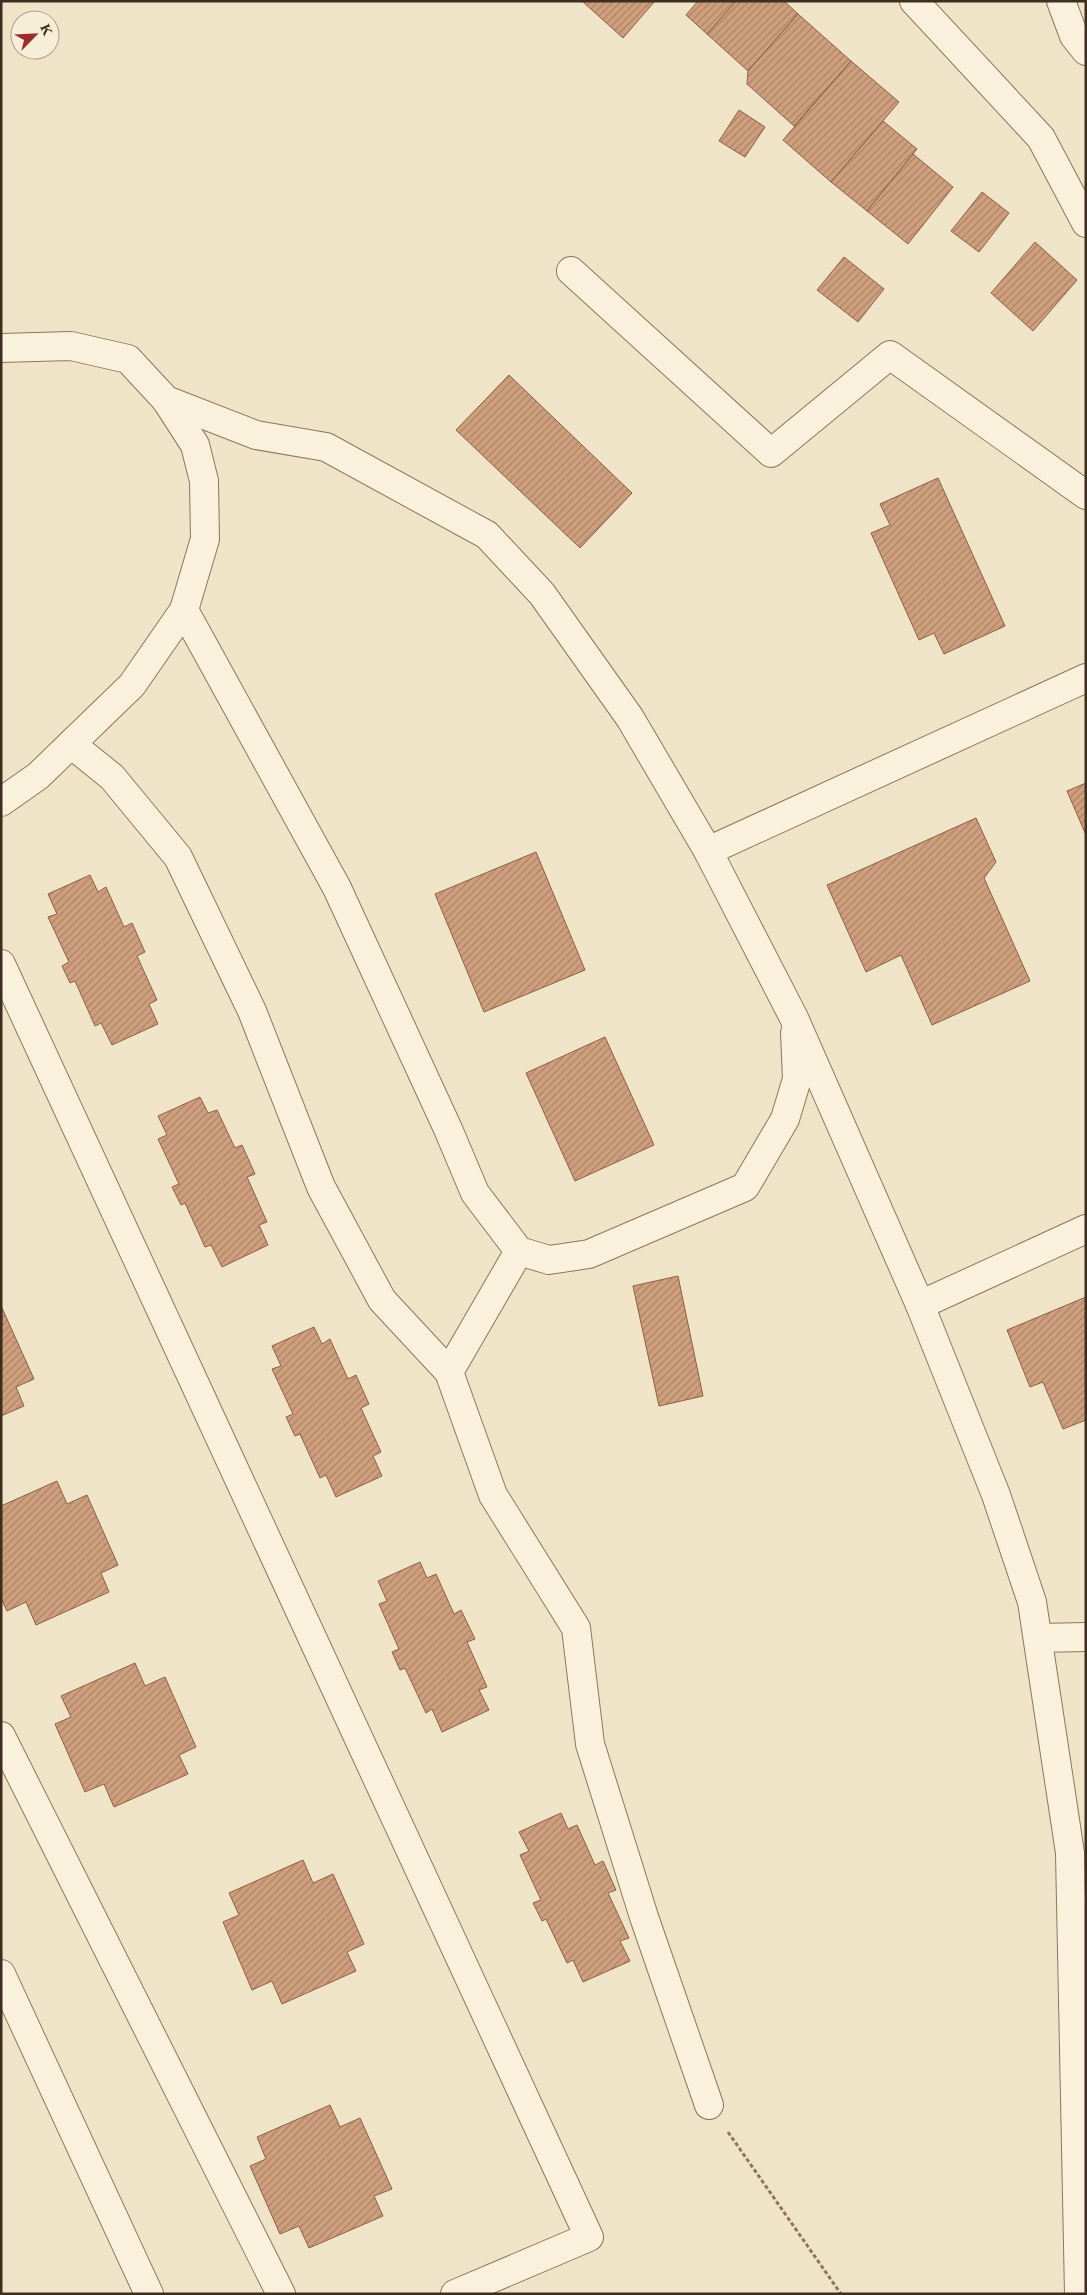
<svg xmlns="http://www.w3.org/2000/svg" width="1087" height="2295" viewBox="0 0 1087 2295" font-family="Georgia,serif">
	<defs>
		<pattern id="building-hatch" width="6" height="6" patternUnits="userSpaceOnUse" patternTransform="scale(1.25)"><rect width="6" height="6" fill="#cf9f7d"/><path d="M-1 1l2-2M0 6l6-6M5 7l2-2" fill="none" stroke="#a98266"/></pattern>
	</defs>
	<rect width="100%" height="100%" fill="#f0e4c8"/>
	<!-- building -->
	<g fill="url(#building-hatch)" stroke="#8d5f41">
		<path d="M582,1H655L623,38Z"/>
		<path d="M698,1H737L707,34L686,15Z"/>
		<path d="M736,1H784L798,14L748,71L707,34Z"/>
		<path d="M798,14L851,61L794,126L747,84L748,71Z"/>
		<path d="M851,61L899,102L831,182L783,140Z"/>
		<path d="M739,110L765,127L745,157L719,141Z"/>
		<path d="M883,121L917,149L867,211L831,182Z"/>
		<path d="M913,154L953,187L908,244L867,211Z"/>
		<path d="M982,192L1009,213L979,252L951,231Z"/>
		<path d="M1035,242L1077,280L1033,331L991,293Z"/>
		<path d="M844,257L884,289L858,322L817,290Z"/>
		<path d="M509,375L632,493L580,548L456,430Z"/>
		<path d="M938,478L1005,626L944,654L934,633L919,640L871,533L890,525L880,504Z"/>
		<path d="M1086,783V835L1067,791Z"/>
		<path d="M976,818L996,862L984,878L1030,981L932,1025L901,955L866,972L827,885Z"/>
		<path d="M536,852L585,970L484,1012L435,894Z"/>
		<path d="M90,875L98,892L106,887L124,927L132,923L145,952L137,956L157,1000L149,1004L158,1024L112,1045L101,1023L95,1026L75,981L70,983L62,966L69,962L48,917L57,914L48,894Z"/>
		<path d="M605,1037L654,1145L575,1181L526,1073Z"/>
		<path d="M200,1097L208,1113L217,1110L235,1148L242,1145L255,1174L247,1177L267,1222L259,1225L268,1245L222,1267L211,1245L205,1247L185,1203L181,1205L172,1187L179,1184L158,1139L167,1135L158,1116Z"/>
		<path d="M678,1276L703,1396L659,1406L633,1286Z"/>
		<path d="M1086,1297V1420L1063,1429L1043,1382L1030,1387L1007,1330Z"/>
		<path d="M2,1308L34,1379L16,1387L24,1406L1,1416Z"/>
		<path d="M314,1327L322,1344L330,1339L348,1379L356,1375L369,1404L361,1408L381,1452L373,1456L382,1476L336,1497L326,1475L320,1478L300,1434L295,1436L286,1417L293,1414L272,1369L281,1366L272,1346Z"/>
		<path d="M57,1481L67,1504L87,1495L118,1565L101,1573L109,1592L36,1625L26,1602L7,1611L1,1598V1506Z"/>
		<path d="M420,1562L427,1578L436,1574L454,1614L461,1610L475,1639L467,1642L487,1687L479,1690L489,1710L442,1732L432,1709L426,1713L405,1668L400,1670L392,1652L399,1649L379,1604L387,1601L378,1581Z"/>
		<path d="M135,1663L145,1686L165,1677L196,1747L179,1755L188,1774L114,1807L104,1784L85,1792L55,1724L71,1717L61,1696Z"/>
		<path d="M561,1813L568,1829L577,1825L595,1865L603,1861L616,1890L608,1893L629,1938L620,1941L630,1961L583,1982L573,1960L567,1963L546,1919L542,1921L533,1903L541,1900L520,1855L529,1851L519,1832Z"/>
		<path d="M303,1860L313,1883L333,1874L364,1944L347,1952L356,1971L282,2004L272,1981L252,1990L223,1922L239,1915L229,1893Z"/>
		<path d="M330,2105L340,2127L360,2118L392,2189L374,2196L383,2216L309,2248L299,2226L280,2234L250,2166L266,2159L257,2137Z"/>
	</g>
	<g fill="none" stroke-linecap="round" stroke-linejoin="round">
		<!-- minor casing -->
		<g stroke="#8d765c" stroke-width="30">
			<g id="minor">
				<path d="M914,1L1041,138L1086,223"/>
				<path d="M1061,1L1074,36L1086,51"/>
				<path d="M571,271L771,453L890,355L1086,495"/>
				<path d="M1,348L71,346L128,359L166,400L195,445L204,481L205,539L184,610L132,685L38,776L1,802"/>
				<path d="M166,400L256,435L326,447L487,535L542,594L630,718L708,851L794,1018L920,1305L996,1495L1032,1602L1070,1853L1079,2294"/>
				<path d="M184,610L337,888L448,1129L475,1193L519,1251L549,1260L589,1254L745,1187L785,1119L797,1079L795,1033"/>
				<path d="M71,744L112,777L178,857L252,1011L321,1187L382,1300L449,1372"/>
				<path d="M708,851L1086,678"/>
				<path d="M1,964L589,2237L455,2294"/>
				<path d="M519,1251L449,1372L493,1495L576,1628L590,1744L644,1917L709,2105"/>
				<path d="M920,1305L1086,1229"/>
				<path d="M1038,1638L1086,1637"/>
				<path d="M1,1736L281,2294"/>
				<path d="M1,1974L149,2294"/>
			</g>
		</g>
		<!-- path -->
		<path stroke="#8d765c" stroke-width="3" stroke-dasharray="4 2.5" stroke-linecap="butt" d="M728,2132L841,2294"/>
		<!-- minor -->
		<use href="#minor" stroke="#faf1dc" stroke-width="28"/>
	</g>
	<!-- border -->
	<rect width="1087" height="2295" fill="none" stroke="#3d2e20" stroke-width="5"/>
	<!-- north arrow -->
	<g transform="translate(35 35) rotate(66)"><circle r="24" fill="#f7eed8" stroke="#ada18e"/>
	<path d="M0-4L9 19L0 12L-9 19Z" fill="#9e2a2b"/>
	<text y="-8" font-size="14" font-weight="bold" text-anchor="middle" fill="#3d2e20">K</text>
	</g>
</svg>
